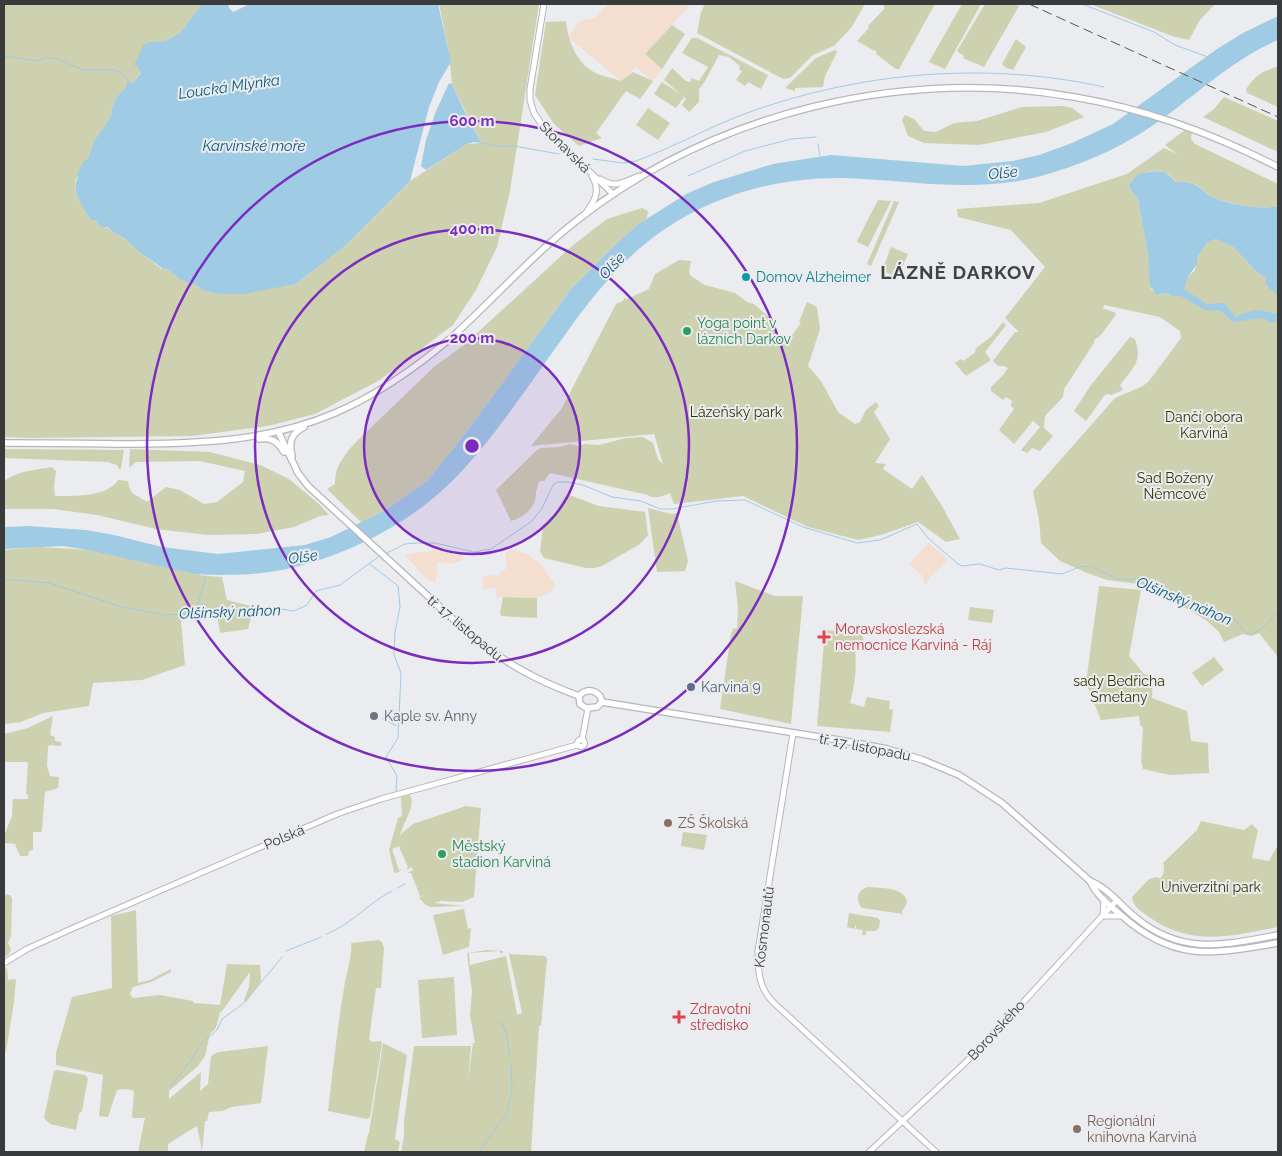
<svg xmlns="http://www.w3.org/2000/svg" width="1282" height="1156" viewBox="0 0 1282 1156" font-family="Raleway,sans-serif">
	<rect width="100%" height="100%" fill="#eaecf0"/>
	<!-- industrial -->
	<g fill="#f3ded0">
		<path d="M608,4H689L690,5L645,54L662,69L653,81L636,67L621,81L568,37L580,21L595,18Z"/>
		<path d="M929,543L948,560L930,577L927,584L924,583L923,576L909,564Z"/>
		<path d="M434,550L463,556V560L451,564L437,562V570L435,582H434L426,578L405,555L420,552H430Z"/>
		<path d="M514,550L527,554L541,564L556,586L548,594L537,598L496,597V588L483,589V576L498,575L507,568L505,552Z"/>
	</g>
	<!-- green -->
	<g fill="#cdd1af">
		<path d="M4,4H202L181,32L166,41L149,42L137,66L141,72L133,83L129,81L125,89L117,96L112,107L111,116L94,141L88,158L84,162L75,182V188L80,202L89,218L96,220L114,233L123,237L139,252L162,269L165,268L177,277L196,285L204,291L219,294L260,290L296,284L346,245L410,181L467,144L481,143L452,84L448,48L439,4H539L510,191L497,247L476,290L453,325L380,380L315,414L268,426L192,436L30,438L4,437Z"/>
		<path d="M705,4H865L851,28L834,46L813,55L790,78L783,79L697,33L701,12Z"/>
		<path d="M885,4H935L899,69H896L876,54L877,52L857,41L869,28L868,26L885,8L883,6Z"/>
		<path d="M962,4H981L945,69L929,62Z"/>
		<path d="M985,4H1013L1019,6L984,67L963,58L964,56L957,51Z"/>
		<path d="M1090,4H1215L1200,20L1189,40L1172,36Z"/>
		<path d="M566,21C568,42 577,65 598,74C605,77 613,78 621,81L633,72L653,81L640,99L626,91L596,133L602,138L579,146L554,124L535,95L546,22Z"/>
		<path d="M672,25L685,34L662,69L645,54Z"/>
		<path d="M692,38H697L768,75L761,89L748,82L745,86L736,80L742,71L739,69L740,66L729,57L719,55L705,81L699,89V102L689,112L682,105L686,99L684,97L676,108L654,94L662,82L682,95L664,80L672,68L686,81L691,82V78L699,81L708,67L682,53Z"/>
		<path d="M1016,39L1026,47L1013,70L1006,68L1002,64Z"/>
		<path d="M835,50L837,52L825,76L823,87L795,88V91L785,88L816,58Z"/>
		<path d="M1278,66V107L1247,93L1246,89C1259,72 1259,74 1278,66Z"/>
		<path d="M1224,97L1278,121V152L1203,117L1214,109Z"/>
		<path d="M1063,106L1072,108L1084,117L1046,132L979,145L924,143L908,136L902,120L905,115L914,119L924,131L936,132L954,123L977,121L1022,107Z"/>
		<path d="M648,108L670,123L658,140L636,125Z"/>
		<path d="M1185,130L1192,132L1191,139L1195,144L1278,184V206C1259,210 1234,205 1215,198C1198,192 1202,180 1177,182C1172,179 1169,173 1164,172C1153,168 1135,175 1129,184L1130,189L1138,199L1148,256L1151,289L1159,295L1167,293L1171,296H1181L1188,277L1195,270L1197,257L1208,242L1216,239L1233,247L1259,274L1266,278V284L1278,296V657L1259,633L1252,636L1243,634L1224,642L1219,632L1207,621L1147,585L1107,580L1087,573L1060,561L1041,543L1039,520L1033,491L1115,398L1143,386L1149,381L1181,338L1180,331L1160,317L1104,305L1103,308L1116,313L1115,316L1100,336L1094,340V343L1064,389L1063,397L1045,416L1044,428L1053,436L1040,451L1032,448L1027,453L1021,450L1040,427L1033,421L1014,444L999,430L1014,409L1011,406L1012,401L1006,397L1003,400L991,391V387L1003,375L1008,368L1003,366H998L993,361L1015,332H1019L1005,318L1045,267L1011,230L958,217L957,209L1039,203L1127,174L1164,148L1177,154L1165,145Z"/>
		<path d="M878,200L891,201L868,247L857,242L858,239Z"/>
		<path d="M894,201L899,202L871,266L867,264Z"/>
		<path d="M642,208L648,211L647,218L618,242L571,289L465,434L427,481L384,511L362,523L327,489L335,484C334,467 345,454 356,442L435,366L464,345L572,246L607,219Z"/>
		<path d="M891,247L908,254L898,277L882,271Z"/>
		<path d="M679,260L691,261L689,272L691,276L705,285L735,293L747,302L754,304L772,320L768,324L786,343L801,323L799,322L807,302L817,307L820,329L808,366L821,381L838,412L855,424L860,422L866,410L876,402L879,406L874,412L890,439L875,463L886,464L883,469L912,489L922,475L942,506L960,539L946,542L918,522L881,535L858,540L808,527L743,496L674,504L670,493C664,496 653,500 648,495L550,473L544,481H540L538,483L537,489L536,491C537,507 525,517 511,521L496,490L537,450L541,448L560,447L570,444L577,446L585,444L599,445L626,438L643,437L653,443L658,459L663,464L654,434L531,446L562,408L616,304L623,301L624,298L627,299L649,289L655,274Z"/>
		<path d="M1003,322L1006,325L985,352L991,360L966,376L955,363L961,359L963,361L975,353L976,348L991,337Z"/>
		<path d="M1130,337L1135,339C1143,361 1133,368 1120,385L1123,390L1111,395L1107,394L1104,396L1086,421L1074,411L1091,385Z"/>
		<path d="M4,449L124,450L121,469H119L117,465L108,462L4,458Z"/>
		<path d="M130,449L210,452L260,465L289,479L319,504L329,515L320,516L294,527L257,534L208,535L156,529L97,515L53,509H4V482C14,471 37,470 52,467L56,471L54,486L55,496C73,496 108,497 118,480L128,481C130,496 136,494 147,502L166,487L180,490L204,504L217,502L243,482L245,471L200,461L136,462L129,468Z"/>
		<path d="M569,495L599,506L645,512L648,535L640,544L602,566L594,568H586L544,558L540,551L543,526L556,512L564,498Z"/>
		<path d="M648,508L671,514L677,513L688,561L685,571L657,572Z"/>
		<path d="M39,547L92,550L205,576L222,577L227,600L254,607L248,629L220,633L217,613L187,616L181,621L185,665L142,680L93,683L89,706L43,713L21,722L4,724V550Z"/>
		<path d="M735,581L775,596H803L791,724L720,709L731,634L733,629L737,628L738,609Z"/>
		<path d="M1099,586L1141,590L1129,656L1144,674L1153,677L1152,698L1187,711L1191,741L1208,743L1209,773L1170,775L1143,769L1141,761L1143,728L1140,725L1139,716L1101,720L1086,683Z"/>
		<path d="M503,597L537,598V618L501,616L500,613Z"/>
		<path d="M970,607L994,610L992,623L968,620Z"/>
		<path d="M825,630L862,633L865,647L855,649C857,668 855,684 850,703L864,707L867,697L890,701L889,709L893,710L890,732L817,726Z"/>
		<path d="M1214,657L1224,670L1202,686L1192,673Z"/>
		<path d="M53,716L50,735L55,737V741L61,742V746L49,745L48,747L47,765L50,776L59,777L58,788L45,792L42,830L41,832H33V850L29,851L28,856H20L15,844L5,843V833L12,816L13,799H28V794H26L28,762H4V734L28,728Z"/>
		<path d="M410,795C417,807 400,826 400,838L401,834L413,824L466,806L481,808L474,897L462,902L441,901L434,903L464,906L431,907L426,905L419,898L425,895L418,897L420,896L411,873H407L413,870L412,867L406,870L408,867L399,847L402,845L392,849L399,870L402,869L397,873L394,872L389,850L398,818L402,816L401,797Z"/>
		<path d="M1201,821L1244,830L1252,824L1258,830L1252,858L1269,861L1276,848L1278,849V927C1231,936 1191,947 1149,917C1141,911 1133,907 1132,897L1149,879L1158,877L1160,879C1164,874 1165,869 1163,863L1197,830Z"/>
		<path d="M683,832L707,835L704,850L681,846Z"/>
		<path d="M868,887C881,888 903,887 907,901L905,907L902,911L903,914L862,908C855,900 857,890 868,887Z"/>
		<path d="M4,894L10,895L12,898L11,936L8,943L11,949L9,954L4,958Z"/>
		<path d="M464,909L468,929L471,928L469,947L443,955L433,915Z"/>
		<path d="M136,910L138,983L150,980L171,969V972L151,982L133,987L130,994L133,998L160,995L193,1001L194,1003L220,1005L227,964L260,965L261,981L246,1002L244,1000L249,987L250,972L222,1011L220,1012L216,1028L210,1034L205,1056L198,1066L169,1091V1099L201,1072L200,1091L208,1084L211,1056L218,1052L268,1046L261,1103L232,1107L222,1111L209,1112L207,1121H205L202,1151L197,1126L168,1144V1152H138L145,1118H132L134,1091L126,1089L117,1090L108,1117L99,1116L103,1075L56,1065V1053L72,997L112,988L111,916Z"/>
		<path d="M849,913L878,918L880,921L879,928L875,931H866V935H862L863,930L856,929V926H855V929L847,927Z"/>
		<path d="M379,940L382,942L384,948L381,988H376L369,1039L372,1042L381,1041L382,1044L370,1117L367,1119L328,1111C333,1070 337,1029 344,988C346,976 353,953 351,943Z"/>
		<path d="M487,950L503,951L502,954L499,951L469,953L470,965L506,956L517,1014L512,1016L522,1013L509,954L545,956L547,959L541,1026H539L531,1152H401L404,1137V1121L414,1046H471L468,1080L473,1043H475L470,1015L472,991L467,953Z"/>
		<path d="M7,967L8,980L16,979L14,1002L6,1052L4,1051V969Z"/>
		<path d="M454,977L457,1035L422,1038L418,980Z"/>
		<path d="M383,1043L407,1055L395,1139L400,1142L398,1152H364L368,1134L369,1133Z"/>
		<path d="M58,1070L85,1075L88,1078L82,1111L79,1114L76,1130L50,1124L44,1118L54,1071Z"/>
	</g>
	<!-- water -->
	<g fill="#9fcbe4">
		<path d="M202,4H228L229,8L233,12L250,4H438L451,62L439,82L429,107L410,181L346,245L296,284L244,294H219L204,291L196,285L181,280L165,268L163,269L158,265L139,252L123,237L114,233L107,227H100L96,220H92L89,218C83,207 70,189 78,178L77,175L83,162L88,158L94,141L111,116L112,107L117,96L125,89L128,81L133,83L141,73L137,66L134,65L143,46L149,42L166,41L181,32Z"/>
		<path d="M1278,16V40C1227,62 1192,100 1146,130C1114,151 1079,165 1041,176C976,194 910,180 844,178C779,177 715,194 662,231C604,271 566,335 525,391C502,423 477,457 448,485C408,524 345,556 291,568C260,575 227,576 195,574L88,550L63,546L4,549V527L28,526L86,530L114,535L162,547L218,554L305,545L331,537L384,511L427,481L465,434L571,289L618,242L640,223L688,193L714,182L773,164L831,155L963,166L1013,161L1039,155L1072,143L1113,124L1217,49L1243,33Z"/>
		<path d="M449,83L452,84L462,106L481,143L474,142L467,144L426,170L421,166L426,140L436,111Z"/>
		<path d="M1155,171L1165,172L1176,182C1201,180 1198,192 1215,198C1232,205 1261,210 1278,206V296L1265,284L1266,278L1259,274L1233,247L1216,239L1208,242L1197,257V264L1188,277L1184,289L1207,304L1224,303L1236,317C1258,307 1256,310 1278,314V321L1270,323L1263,318L1233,322L1221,311L1205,310L1181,296H1171L1167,293L1157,295L1150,286L1148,256L1138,199L1130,189L1129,184L1138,174Z"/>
	</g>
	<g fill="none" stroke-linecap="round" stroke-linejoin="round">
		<!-- stream -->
		<g stroke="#9fcbe4" stroke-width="1">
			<path d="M1082,4L1154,32L1175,45L1208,57"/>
			<path d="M4,56L38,61L44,58H56L83,70H113L120,72L128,81"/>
			<path d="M481,143L497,146H514L559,154"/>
			<path d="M818,144L820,156"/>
			<path d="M593,159L622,163L636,161C674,147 709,127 747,113C860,72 986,61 1104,87"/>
			<path d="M688,176L745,151L791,139L816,137"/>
			<path d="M385,554L405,544L416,543H435L474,552L491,549L532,521L542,508L553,485L558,482H567L583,485L612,497L641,501L660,509H672L716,501L745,500L803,527L857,543L880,540L917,524L928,538L958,564L962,566L980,564L999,570L1006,568L1062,574L1079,567L1090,566L1117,579H1137L1175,599L1233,618C1240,623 1241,630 1246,633C1258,638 1271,618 1278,611"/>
			<path d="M370,564L398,586L400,606L395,632L394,655L401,673L398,738L386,757L397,776L396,791"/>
			<path d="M4,579L49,583L122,607L166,615L273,608L294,611L307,605L316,591L340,585L381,555"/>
			<path d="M196,612L206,575"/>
			<path d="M382,719L397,726"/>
			<path d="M397,888L405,884"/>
			<path d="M327,934C352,924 368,903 392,891"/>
			<path d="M286,951L321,937"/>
			<path d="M501,1021L507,1035L510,1056"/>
			<path d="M171,1085L185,1069L202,1043L217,1030L222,1019L244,1003L282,957"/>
			<path d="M479,1152L507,1113L512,1091L511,1065"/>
		</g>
		<!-- secondary casing -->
		<g stroke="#b5b6ba" stroke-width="7">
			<g id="secondary">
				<path d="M544,4L530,89V100L534,113L544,128L613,194"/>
				<path d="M600,179C617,189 623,182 639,176"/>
				<path d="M586,213C595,200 601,191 592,176"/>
				<path d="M793,733L758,951C758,972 759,989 774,1003L936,1152"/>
				<circle cx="581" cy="743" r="3.5"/>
				<path d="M582,740L588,708"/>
				<path d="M1103,916L1104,899"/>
				<path d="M1104,916H1122"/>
				<path d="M4,963L27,949L71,929L337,814L381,799L577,745"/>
				<path d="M869,1152L965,1063L1007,1020L1116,901"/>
			</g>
		</g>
		<!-- primary casing -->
		<g stroke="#b5b6ba" stroke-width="8">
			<g id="primary">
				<path d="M278,431L298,473L308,486L466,631C501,661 535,680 579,696"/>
				<path d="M259,439C272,437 278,442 284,452"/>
				<path d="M4,443C41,443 78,443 116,444C191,444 265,443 335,413C377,395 417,367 452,337C495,298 533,254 580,218C717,112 903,67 1074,97C1146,109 1214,134 1278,167"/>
				<path d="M292,456C289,443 290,434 304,427"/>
				<path d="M579,696L580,704L586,708L597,707L602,702"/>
				<path d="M579,696C585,689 594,689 600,696L602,702"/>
				<path d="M602,702L851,742L887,749L923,760L959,775L1002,803L1090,881C1108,888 1121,906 1135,917C1182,956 1224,945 1278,935"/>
				<path d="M1090,881C1097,896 1109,905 1121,915C1175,963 1213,954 1278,943"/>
			</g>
		</g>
		<!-- secondary -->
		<use href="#secondary" stroke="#fff" stroke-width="5"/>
		<!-- primary -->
		<use href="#primary" stroke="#fff" stroke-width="5.5"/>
		<!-- rail -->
		<path stroke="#555658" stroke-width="1" stroke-dasharray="10 5" stroke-linecap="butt" d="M1029,4L1278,117"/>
	</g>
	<!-- distance rings -->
	<circle cx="472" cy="446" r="108" fill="#7b2cbf" fill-opacity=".12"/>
	<g fill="none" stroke="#7b2cbf" stroke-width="2.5">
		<circle cx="472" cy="446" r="108"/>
		<circle cx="472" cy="446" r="217"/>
		<circle cx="472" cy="446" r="325"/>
	</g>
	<!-- markers -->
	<circle fill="#0f9aa8" stroke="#eaecf0" stroke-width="2" cx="746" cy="277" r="5"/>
	<g fill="#2e9e5b" stroke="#eaecf0" stroke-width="2">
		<circle cx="687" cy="331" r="5"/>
		<circle cx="442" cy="854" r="5"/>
	</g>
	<g fill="#e0444e" stroke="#eaecf0" stroke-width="2">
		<path d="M821.5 629.5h5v5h5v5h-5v5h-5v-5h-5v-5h5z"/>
		<path d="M676.5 1009.5h5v5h5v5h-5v5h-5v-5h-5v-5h5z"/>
	</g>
	<circle fill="#5c6f8a" stroke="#eaecf0" stroke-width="2" cx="691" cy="687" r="5"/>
	<circle fill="#6b7280" stroke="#eaecf0" stroke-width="2" cx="374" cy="716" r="5"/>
	<g fill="#8d6e63" stroke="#eaecf0" stroke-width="2">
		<circle cx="668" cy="823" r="5"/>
		<circle cx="1077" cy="1129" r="5"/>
	</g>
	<g text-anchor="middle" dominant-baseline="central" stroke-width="4" stroke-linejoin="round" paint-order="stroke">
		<!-- street labels -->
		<g font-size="14" fill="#393a3b" stroke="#eaecf0">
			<text transform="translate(565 147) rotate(45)">Stonavská</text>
			<text transform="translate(465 628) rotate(40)">tř. 17. listopadu</text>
			<text transform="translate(865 747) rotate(11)">tř. 17. listopadu</text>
			<text transform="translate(284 837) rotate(-23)">Polská</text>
			<text transform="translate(764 927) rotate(-83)">Kosmonautů</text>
			<text transform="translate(996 1030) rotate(-47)">Borovského</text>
		</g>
		<!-- culture labels -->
		<g font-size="14" fill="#0d838f" stroke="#eaecf0" text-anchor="start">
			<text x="756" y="277">Domov Alzheimer</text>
		</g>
		<!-- leisure labels -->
		<g font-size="14" fill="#27864d" stroke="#eaecf0" text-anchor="start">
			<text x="697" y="323">Yoga point v<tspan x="697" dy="16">lázních Darkov</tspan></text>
			<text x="452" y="846">Městský<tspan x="452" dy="16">stadion Karviná</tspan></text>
		</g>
		<!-- park labels -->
		<g font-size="14" fill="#333600" stroke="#eaecf0">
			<text x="736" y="412">Lázeňský park</text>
			<text x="1204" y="417">Dančí obora<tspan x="1204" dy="16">Karviná</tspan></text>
			<text x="1175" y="478">Sad Boženy<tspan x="1175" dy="16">Němcové</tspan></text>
			<text x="1119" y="681">sady Bedřicha<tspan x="1119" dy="16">Smetany</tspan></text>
			<text x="1211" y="887">Univerzitní park</text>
		</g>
		<!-- health labels -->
		<g font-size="14" fill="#be3a42" stroke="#eaecf0" text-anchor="start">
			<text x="835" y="629">Moravskoslezská<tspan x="835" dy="16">nemocnice Karviná - Ráj</tspan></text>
			<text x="690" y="1009">Zdravotní<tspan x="690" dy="16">středisko</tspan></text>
		</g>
		<!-- service labels -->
		<g font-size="14" fill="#4e5e75" stroke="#eaecf0" text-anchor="start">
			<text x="701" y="687">Karviná 9</text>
		</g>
		<!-- worship labels -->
		<g font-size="14" fill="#5b616d" stroke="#eaecf0" text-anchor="start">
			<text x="384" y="716">Kaple sv. Anny</text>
		</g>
		<!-- education labels -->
		<g font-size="14" fill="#785e54" stroke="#eaecf0" text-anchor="start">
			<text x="678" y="823">ZŠ Školská</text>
			<text x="1087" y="1121">Regionální<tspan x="1087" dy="16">knihovna Karviná</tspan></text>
		</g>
		<!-- water labels -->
		<g font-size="15" font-style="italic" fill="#0a597b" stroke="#eaecf0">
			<text transform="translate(229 87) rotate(-8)">Loucká Mlýnka</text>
			<text x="254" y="146">Karvinské moře</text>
			<text transform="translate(1003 173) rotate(-6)">Olše</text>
			<text transform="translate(612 266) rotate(-46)">Olše</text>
			<text transform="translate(303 557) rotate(-8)">Olše</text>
			<text transform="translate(1184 601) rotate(23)">Olšinský náhon</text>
			<text transform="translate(230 612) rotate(-2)">Olšinský náhon</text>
		</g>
		<!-- district labels -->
		<g font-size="19" font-weight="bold" letter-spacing="1" fill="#424346" stroke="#eaecf0">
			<text x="958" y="272">LÁZNĚ DARKOV</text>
		</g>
	</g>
	<circle cx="472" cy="446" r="8" fill="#7b2cbf" stroke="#eaecf0" stroke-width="2.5"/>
	<g font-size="15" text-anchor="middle" font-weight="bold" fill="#7b2cbf" stroke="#eaecf0" stroke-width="4" stroke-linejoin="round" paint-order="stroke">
		<text x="472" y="126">600 m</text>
		<text x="472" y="234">400 m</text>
		<text x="472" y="343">200 m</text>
	</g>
	<!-- border -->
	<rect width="1282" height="1156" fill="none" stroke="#393a3b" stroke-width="10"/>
</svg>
